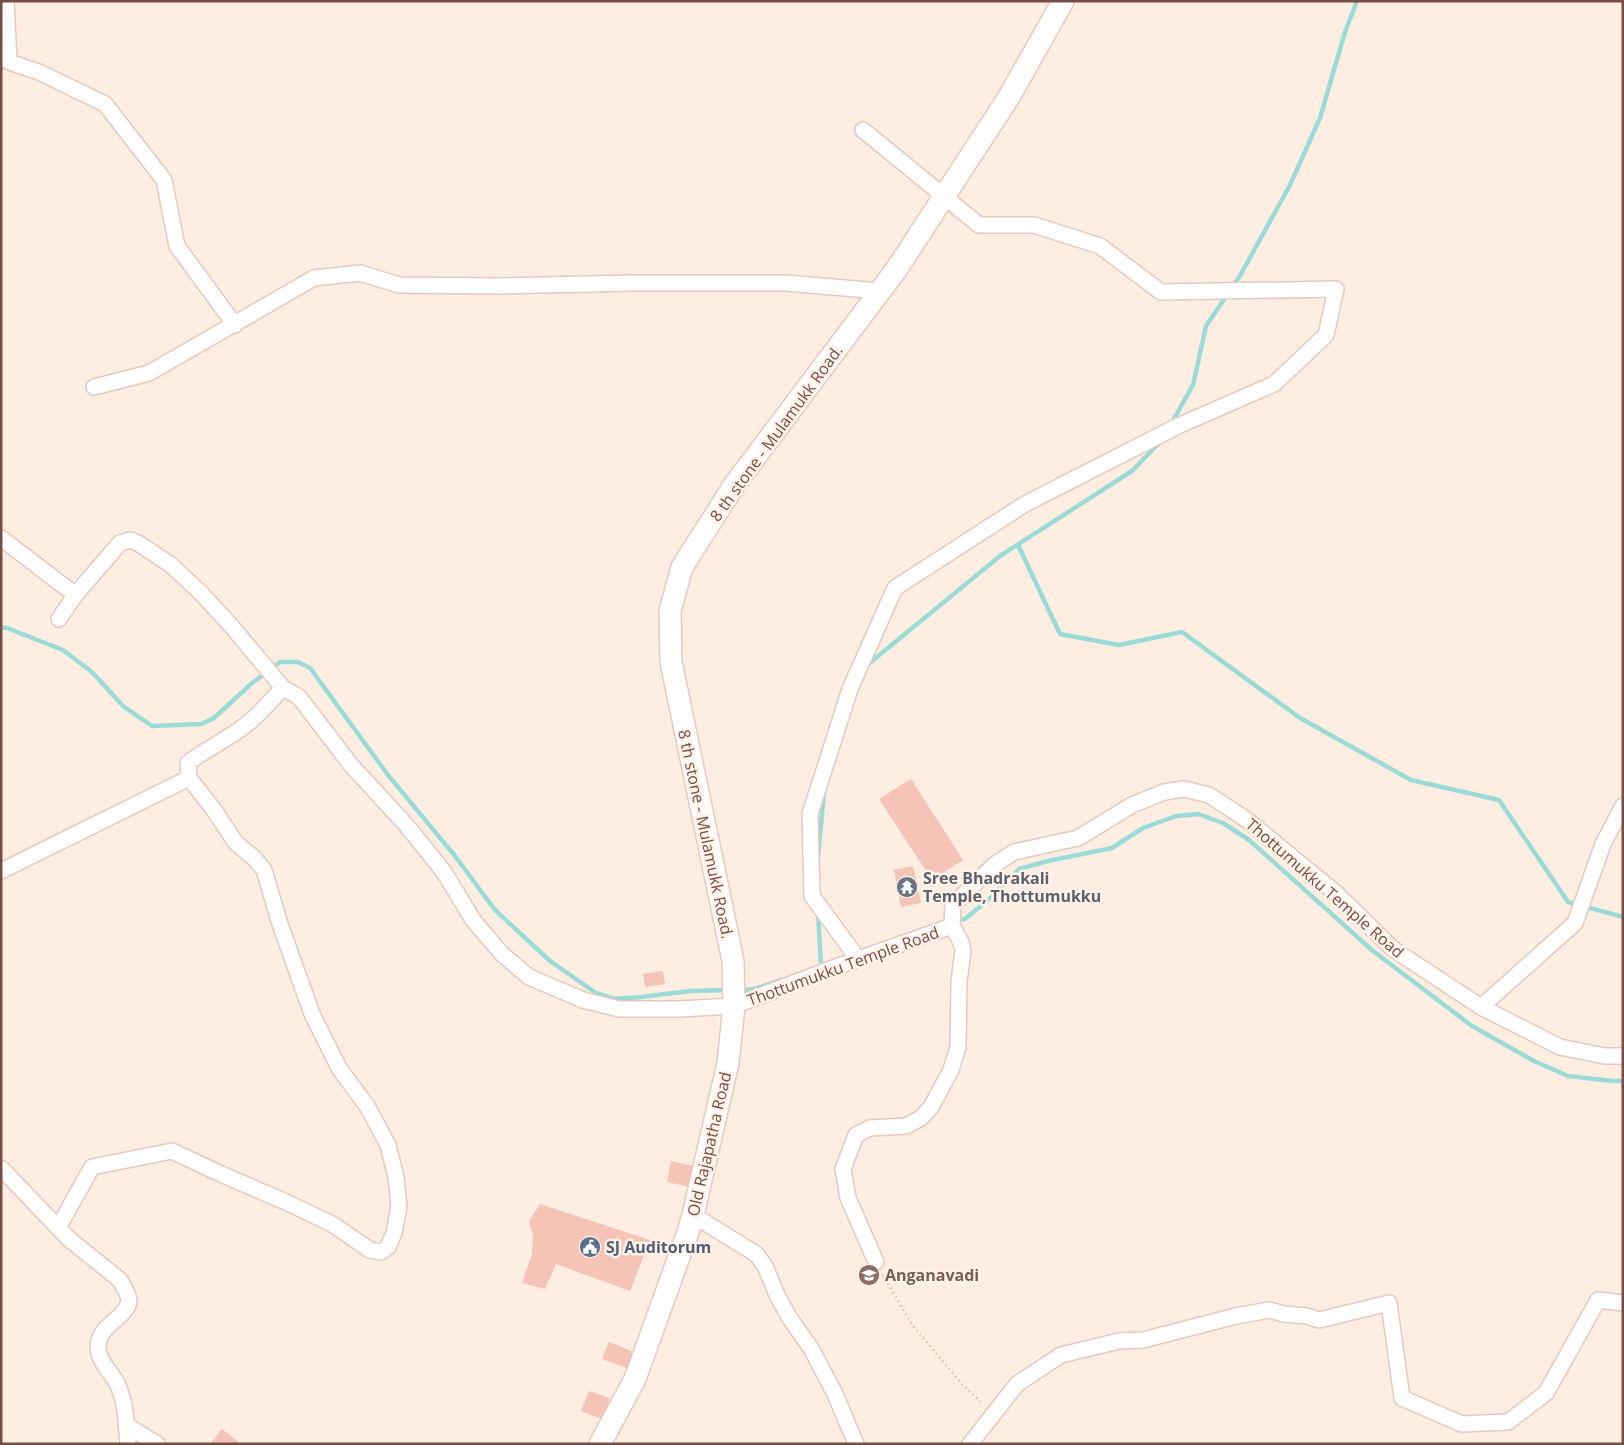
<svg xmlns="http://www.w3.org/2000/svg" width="1624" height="1445" viewBox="0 0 1624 1445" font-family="'Open Sans',sans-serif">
	<rect width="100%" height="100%" fill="#feede1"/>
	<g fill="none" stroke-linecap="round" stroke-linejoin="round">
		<!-- stream -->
		<g stroke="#9adbd8" stroke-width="4.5">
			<path d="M1233,286L1241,274L1290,185L1320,118L1345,32L1357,1"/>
			<path d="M1171,424L1193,385L1206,326L1227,295"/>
			<path d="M1018,545L1060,634L1119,645L1182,632L1300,718L1411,780L1499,800L1568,902L1623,917"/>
			<path d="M1,627L7,628L63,650L92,672L123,706L152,726L201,724L214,718L251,684L280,662H298L310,668L388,775L455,856L495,910L550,961L596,993L614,999L641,997L690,991L728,990"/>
			<path d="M866,666L1000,556L1132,471L1159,443"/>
			<path d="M818,857L824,792"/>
			<path d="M818,912L821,966"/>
			<path d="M954,921L965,919L988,900L1019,869L1048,861L1112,848L1143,828L1176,816L1198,814L1223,823L1249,840L1373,951L1472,1026L1534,1061L1568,1076L1613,1081H1623"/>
			<path d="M741,990L755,989L781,980"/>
		</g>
	</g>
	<!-- building -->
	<g fill="#f5c4b7">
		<path d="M911,779L963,860L932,880L879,799Z"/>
		<path d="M913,866L921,903L901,907L894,870Z"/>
		<path d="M663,971L665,984L645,987L643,974Z"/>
		<path d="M671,1161L698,1167L694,1188L667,1182Z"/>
		<path d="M540,1204L650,1240L630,1291L556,1264L545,1289L522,1283L532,1254L533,1235L529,1221Z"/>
		<path d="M609,1342L639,1354L632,1370L602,1359Z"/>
		<path d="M589,1391L610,1398L602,1419L581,1411Z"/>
		<path d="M222,1429L241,1444H210Z"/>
	</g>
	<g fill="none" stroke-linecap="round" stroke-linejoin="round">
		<!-- street casing -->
		<g stroke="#e5c9bf" stroke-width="18">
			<g id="street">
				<path d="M6,1L9,62L39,72L105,104L164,180L177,246L235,325"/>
				<path d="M94,387L149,373L314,278L360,273L399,285L500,286L633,283H786L880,291"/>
				<path d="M1,538L65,587L76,594L120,543L130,540L138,543L171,565L202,594L233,628L283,688L299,697L351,765L407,826L444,872L473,920L502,954L529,977L583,1000L619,1009H679L734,1006L833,968L952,926"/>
				<path d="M59,619L76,594"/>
				<path d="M1,871L189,778"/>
				<path d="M952,926L953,905L994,865L1014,852L1078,838L1132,805L1164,792L1184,789L1209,795L1247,820L1337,894L1393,949L1481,1007L1560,1047L1605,1056H1623"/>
				<path d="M858,959L812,896L810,814L850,689L895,588L1025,504L1180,425L1274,384L1326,335L1336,289L1161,292L1100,246L1034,225H979L863,130"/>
				<path d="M1481,1007L1575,923L1603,844L1623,806"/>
				<path d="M1,1168L69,1239L120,1280C123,1286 129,1294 129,1301C127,1318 98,1325 98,1347C98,1360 109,1370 115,1380C118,1384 120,1390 121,1394C127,1409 126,1428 128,1444"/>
				<path d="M693,1215L756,1254L765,1266L777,1295L789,1317L812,1350L835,1394L856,1444"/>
				<path d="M58,1228L92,1167L172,1151L221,1174L288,1203L332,1224L370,1250L381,1252L388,1247L394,1233L399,1206L396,1177L388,1145L367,1106L339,1068L312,1014L279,921L264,870L254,858L236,843L214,810L189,778L188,763C207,748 229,739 247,724C260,714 271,700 283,688"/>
				<path d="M876,1262L848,1198L843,1169L856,1135L870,1128L906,1126L921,1118L931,1107L951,1070L958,1047L959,981L963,951L961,942L952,926"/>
				<path d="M126,1425L157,1444"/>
				<path d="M970,1444L1017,1384L1061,1355L1119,1341L1143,1340L1236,1316L1269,1310L1284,1314L1307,1316L1319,1320L1389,1303L1402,1398L1462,1424L1508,1422L1546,1393L1598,1300L1623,1303"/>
			</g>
		</g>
		<!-- secondary casing -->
		<g stroke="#eac9bc" stroke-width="24">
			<path id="secondary" d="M600,1444L635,1379L688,1232L693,1215L728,1063L734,1006L733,961L671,662L670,611L682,567L735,484L896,270L1009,97L1063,1"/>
		</g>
		<!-- path -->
		<path stroke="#daa69a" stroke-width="2.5" stroke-dasharray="1 4" stroke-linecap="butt" d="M883,1275L913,1326L961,1383L983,1404"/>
		<!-- street -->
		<use href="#street" stroke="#fff" stroke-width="15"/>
		<!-- secondary -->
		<use href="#secondary" stroke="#fff" stroke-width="21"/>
	</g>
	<!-- icons -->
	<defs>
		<g id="temple-disc" transform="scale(1.125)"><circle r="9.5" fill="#6b7280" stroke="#fff2e9"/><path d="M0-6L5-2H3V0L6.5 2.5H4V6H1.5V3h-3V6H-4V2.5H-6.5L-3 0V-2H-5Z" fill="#fff"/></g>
		<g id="civic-disc" transform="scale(1.125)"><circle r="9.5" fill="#5c6f8a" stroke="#fff2e9"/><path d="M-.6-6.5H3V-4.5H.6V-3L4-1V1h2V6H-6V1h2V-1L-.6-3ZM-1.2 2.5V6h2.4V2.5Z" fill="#fff"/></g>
		<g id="school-disc" transform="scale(1.125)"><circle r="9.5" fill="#8d6e63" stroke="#fff2e9"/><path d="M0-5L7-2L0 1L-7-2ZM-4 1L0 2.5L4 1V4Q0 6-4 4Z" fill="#fff"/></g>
	</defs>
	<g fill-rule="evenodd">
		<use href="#temple-disc" x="907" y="887"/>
		<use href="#civic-disc" x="590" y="1247"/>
		<use href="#school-disc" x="869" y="1275"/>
	</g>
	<g text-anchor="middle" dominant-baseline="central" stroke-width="5" stroke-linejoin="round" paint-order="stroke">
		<!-- street labels -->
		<g font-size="16" fill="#774e46" stroke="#fff2e9">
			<text transform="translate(776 433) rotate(-54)">8 th stone - Mulamukk Road.</text>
			<text transform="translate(706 834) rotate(78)">8 th stone - Mulamukk Road.</text>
			<text transform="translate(1325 888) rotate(41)">Thottumukku Temple Road</text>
			<text transform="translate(843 966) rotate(-20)">Thottumukku Temple Road</text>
			<text transform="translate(709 1144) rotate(-77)">Old Rajapatha Road</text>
		</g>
		<!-- worship labels -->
		<g font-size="16" font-weight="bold" fill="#5b616d" stroke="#fff2e9" text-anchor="start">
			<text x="923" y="878">Sree Bhadrakali<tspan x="923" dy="18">Temple, Thottumukku</tspan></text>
		</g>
		<!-- service labels -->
		<g font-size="16" font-weight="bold" fill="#4e5e75" stroke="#fff2e9" text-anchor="start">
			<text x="606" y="1247">SJ Auditorum</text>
		</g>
		<!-- education labels -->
		<g font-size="16" font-weight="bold" fill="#785e54" stroke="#fff2e9" text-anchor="start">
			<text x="885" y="1275">Anganavadi</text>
		</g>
	</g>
	<!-- border -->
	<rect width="1624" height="1445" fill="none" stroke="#774e46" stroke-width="5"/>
</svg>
